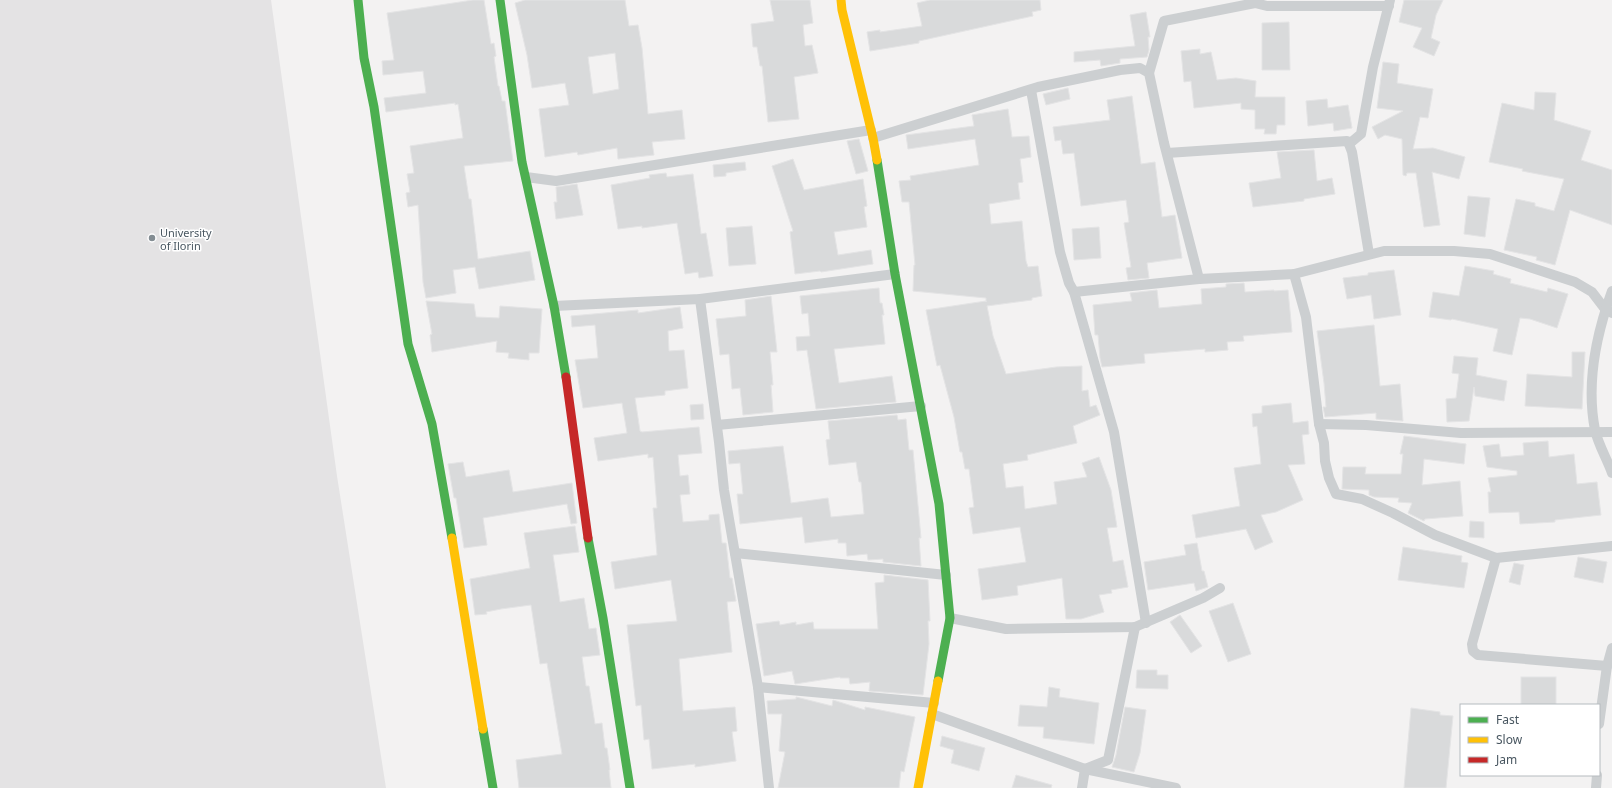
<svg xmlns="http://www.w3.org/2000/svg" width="1612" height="788" viewBox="0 0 1612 788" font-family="'Noto Sans',sans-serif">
	<rect width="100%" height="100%" fill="#f3f2f2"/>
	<!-- education -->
	<path fill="#e4e3e4" d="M0,0H271L337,476L386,788H0Z"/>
	<!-- building -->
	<g fill="#d9dadb" stroke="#e4e4e5" fill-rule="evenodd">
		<path d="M473,0H484L491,44L494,43L496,56L494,57L498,86H499L502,101H505L513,161L464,166L469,199H471L478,259L530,251L535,280L479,289L475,267L453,270L456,293L426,298L423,282L418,205L408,207L406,193L410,192L407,174L414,173L410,146L463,138L458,104L455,105V103L386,112L384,98L426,93L423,71L383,75L382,61L394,60L387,13Z"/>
		<path d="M525,0H625L629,26L638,25L642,48L648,114L682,110L685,139L652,142L654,155L618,159L617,148L578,155L577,152L545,157L539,109L569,105L565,83L532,88L527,55L515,3ZM615,53L619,89L593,94L588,57Z"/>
		<path d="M770,0H810L813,23L803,25L805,46L812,45L818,73L794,77L799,119L768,122L762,66H760L757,47H753L751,24L774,21Z"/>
		<path d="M930,0H1040L1041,10L1032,12L1033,16L919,41V43L870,51L867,32L880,30V32L922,26L917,3Z"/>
		<path d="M1404,0H1443L1436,15L1431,38L1440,42L1434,56L1413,47L1422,28L1399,22Z"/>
		<path d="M1146,12L1150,37H1148L1149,50L1147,57L1120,59V63L1101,66L1100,60L1074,62V52L1135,46L1130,15Z"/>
		<path d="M1289,22L1290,70H1262V23Z"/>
		<path d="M1200,49V54L1211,52L1217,80L1236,78L1256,81L1255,97H1285V125H1277L1276,134H1264L1265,129H1255V110L1241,109V103L1194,108L1191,81L1184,82L1181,51Z"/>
		<path d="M1383,62L1399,64L1397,83L1433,89L1428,118L1420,117L1413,149L1433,148L1465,157L1459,179L1432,172L1440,225L1424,227L1416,173H1407L1406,176L1403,175L1402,139L1385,135L1378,139L1372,127L1403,111L1377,108Z"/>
		<path d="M1068,88L1070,99L1046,105L1043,94Z"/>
		<path d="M1535,92L1556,93L1554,120L1591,131L1581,160L1612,170V225L1570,210L1555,265L1536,260L1537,257L1504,250L1516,199L1535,203V206L1554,211L1564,179L1522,171L1523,169L1489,162L1502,103L1534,110Z"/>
		<path d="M1132,96L1141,164L1155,162L1162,217L1175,215L1182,258L1147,263L1149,278L1128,280L1126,268L1131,267L1124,223L1129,222L1126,200L1081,206L1074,153L1063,154L1061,140L1055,141L1053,127L1110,120L1107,100Z"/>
		<path d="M1327,99L1328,108L1348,105L1352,128L1334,131L1333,123L1308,126L1306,101Z"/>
		<path d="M1008,109L1012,137L1029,136L1031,157L1020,159L1023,182L1018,183L1020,199L989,204L991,224L1022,221L1026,261L1028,267L1038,266L1042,296L1032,298V300L987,306L993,336L1006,374L1056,367L1082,366V391L1088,390L1090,407L1096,405L1100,415L1073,426L1077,443L1027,455L1028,460L1003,464L1006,488L1023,486L1025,509L1057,504L1054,482L1087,477L1082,463L1099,457L1111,490L1117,527L1107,528L1113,562L1123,560L1128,587L1111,590L1112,593L1099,595L1104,612L1081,619H1066L1062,578L1017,586L1018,595L982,600L978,569L1026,562L1020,527L973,534L969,508L974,507L969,469H965L962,452H960L954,417L940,365L937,366L926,310L986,301V302V298L913,291L914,265H915L909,202H902L899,181L911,180L910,176L979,165L975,139L908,149L906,135L974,126L972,115Z"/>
		<path d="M859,139L868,171L856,174L847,141Z"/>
		<path d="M1314,150L1317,181L1332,178L1335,194L1304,199V201L1253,207L1249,183L1281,178L1277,152Z"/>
		<path d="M793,159L804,190L863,179L867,206L864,207L867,227L834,232L838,255L871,250L873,264L821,272L820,271L795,274L790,232L793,231L772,166Z"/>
		<path d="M745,162L746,170L726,173V176L714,177L713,165Z"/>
		<path d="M666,173L667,177L693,174L701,234L706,233L713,276L699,278L698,272L685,274L677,223L642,228V226L618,229L611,185L650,178L649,175Z"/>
		<path d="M577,184L583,215L556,219L554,202H557L556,187Z"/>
		<path d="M1468,196L1490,198L1485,237L1464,234Z"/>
		<path d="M752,226L756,264L729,266L726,228Z"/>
		<path d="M1099,227L1101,258L1074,260L1072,229Z"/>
		<path d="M1465,266L1494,271L1493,274L1511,279L1510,283L1547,292L1548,288L1568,294L1557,328L1530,319L1520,318L1512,355L1493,351L1498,329L1452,319L1451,320L1429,317L1433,292L1459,296Z"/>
		<path d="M1394,270L1401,315L1374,319L1371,295L1347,299L1343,278L1368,275V273Z"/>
		<path d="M1244,283L1245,292L1274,290V291L1288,290L1292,332L1243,336L1244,341L1227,342L1228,350L1205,352V349L1144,354L1145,363L1102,367L1100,358L1098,335H1095L1093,305L1132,301L1130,293L1157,290L1159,308L1202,304L1201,289L1226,287V284Z"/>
		<path d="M879,288L880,303H882L884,315H882L885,344L834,349L839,383L892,376L896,402L816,409L807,350L797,351L796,337L810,336L808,313L802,314L800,296Z"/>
		<path d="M771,296L777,352H770L773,385H771L773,412L743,415L740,388L732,389L729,354L720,355L716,319L746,316L745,300Z"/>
		<path d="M426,301L474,304L476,317L499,318L500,306L542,309L539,353H529V360L508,358L509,353L496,352L497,341L432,352L430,335L432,334Z"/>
		<path d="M680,307L683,328L668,331L669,351L684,350L688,388L665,391V395L635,398L640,431L642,432L699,427L702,453L678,455L680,476L688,475L690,494L680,495L683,522L709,520V515L719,514L722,543H726L730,578H732L736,601L727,602L732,652L679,659L683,711L735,707L737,731L732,732L736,761L695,767V764L652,769L649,739L644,740L641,705L636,706L627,625L677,621L671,580L615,589L611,562L657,555L653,508H657L653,457L648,458V454L598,461L594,438L627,433L622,403L583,408L575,360L598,358L595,325L572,327L571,316L638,310V313Z"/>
		<path d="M1374,325L1380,386L1400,384L1403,421L1376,419V413L1325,417L1323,407H1326L1324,383L1317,331Z"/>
		<path d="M1572,352H1585L1582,409L1525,406L1527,374L1572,377Z"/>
		<path d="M1454,356L1478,358L1476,375L1507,381L1504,401L1475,396L1474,387L1469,421L1447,422L1446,399L1456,398L1459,374L1452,373Z"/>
		<path d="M1291,403L1293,423L1308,421L1309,434L1302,435L1305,464L1288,465L1303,500L1276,512L1261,515L1273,542L1255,550L1246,529L1196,538L1192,515L1240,506L1234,468L1261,464L1257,426L1253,427L1252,414L1262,413V406Z"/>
		<path d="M703,404L704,419L691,420L690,405Z"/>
		<path d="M897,415L898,420L906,419L909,450H913L921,538H919L921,566L883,562V559L868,560L867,554L847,556L846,543H838V539L805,543L802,517L740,524L737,494H743L740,463L729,464L728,451L783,446L791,503L828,498L831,517L864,514L861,482H859L856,462L829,465L826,440L830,439L828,421Z"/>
		<path d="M1404,436L1466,444L1464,464L1424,459L1422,485L1460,481L1463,516L1425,519L1424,521L1408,513L1412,503L1398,502L1399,498L1374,497L1369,495V490L1342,489L1343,467H1366L1365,474H1401L1403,454H1400Z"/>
		<path d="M1548,441L1549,457L1574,454L1577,484L1597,482L1601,515L1555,520V522L1520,524L1519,512L1489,513L1488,492H1491L1488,478L1517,475V471L1487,467L1483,446L1499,444L1501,457L1524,455L1523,443Z"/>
		<path d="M463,462L466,477L509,470L513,492L572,483L577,523L571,524L567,504L483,518L487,545L464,548L456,498H454L448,464Z"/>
		<path d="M1470,521L1484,522V538L1469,537Z"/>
		<path d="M575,526L579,552L553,555L560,602L584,598L589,629L596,628L600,655L582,657L586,686H589L595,724L602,723L605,748H607L610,770H609L611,788H519L516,760L562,754L547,663L540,664L531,605L501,609L486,612L487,614L475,615L470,579L530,568L524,533Z"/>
		<path d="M1197,543L1202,571H1204L1208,587L1196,591L1194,583L1148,590L1144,562L1186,555L1184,545Z"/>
		<path d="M1403,547L1462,556L1461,562L1468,563L1464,588L1398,580Z"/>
		<path d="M1578,557L1607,562L1603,583L1574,577Z"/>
		<path d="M1514,563L1524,565L1520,585L1509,582Z"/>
		<path d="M884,575L928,580L930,621H928L929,644L923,695L869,691L870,682L850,684L849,678H840V677L795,684L792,671L764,676L756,624L779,621L780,625L796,622V625L813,622L814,629H878L875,583L884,582Z"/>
		<path d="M1233,603L1251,654L1228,662L1209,611Z"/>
		<path d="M1180,615L1202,646L1191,653L1170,622Z"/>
		<path d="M1137,670H1157V675H1168V689L1136,688Z"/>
		<rect x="1521" y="677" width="35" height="28"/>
		<path d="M1049,687L1060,689L1059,697L1099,703L1094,744L1043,738L1044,727L1018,726L1020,705L1047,707Z"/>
		<path d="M796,697L832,706L833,700L865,710V707L915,717L904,772L901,771L899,788H778L785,752L779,751L782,714H768L767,701L796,699Z"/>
		<path d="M1125,707L1146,710L1140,753L1134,772L1112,767L1116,755Z"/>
		<path d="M1411,708L1440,712V715L1453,716L1446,788H1404Z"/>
		<path d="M942,736L985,748L979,771L951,763L954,750L940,746Z"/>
		<path d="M1016,775L1052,785L1051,788H1012Z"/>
	</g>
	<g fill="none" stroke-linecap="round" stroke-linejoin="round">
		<!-- street -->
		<g stroke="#cccfd1" stroke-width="10">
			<path d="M1149,73L1164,21L1255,3L1267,6H1389"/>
			<path d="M1031,90L1060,252L1069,283L1074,292L1114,432L1146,623"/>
			<path d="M873,138L1038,87L1120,70L1140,68L1149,73L1164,143L1199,279L1074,292"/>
			<path d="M1349,144L1361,134L1373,67L1390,0"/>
			<path d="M1167,153L1347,141L1349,144L1352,152L1369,254"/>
			<path d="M526,177L556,181L871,130"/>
			<path d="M1294,274L1306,317L1319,424L1324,443L1325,461L1329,478L1336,494L1362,499L1393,513L1435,535L1496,558L1612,546"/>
			<path d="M1199,279L1294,274L1384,251H1454L1490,254L1575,282L1592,292L1605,309L1612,313"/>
			<path d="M1612,291C1596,335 1586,384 1595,430C1598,444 1607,459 1612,473"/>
			<path d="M700,299L719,442L724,490L758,687L769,788"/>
			<path d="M554,306L700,299L895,274"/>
			<path d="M1319,424L1366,425L1461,433L1612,432"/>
			<path d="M717,425L921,406"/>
			<path d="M735,553L946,575"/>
			<path d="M1496,558L1472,644L1473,651L1478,655L1607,666"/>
			<path d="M950,618L1006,629L1135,627L1203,598L1220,588"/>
			<path d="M758,687L934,703"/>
			<path d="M932,714L1085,769L1176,788"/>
			<path d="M1599,724L1607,666L1612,648"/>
			<path d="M1082,788L1085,769L1108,760L1135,627"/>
			<path d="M1596,788L1597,775"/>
		</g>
		<!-- fast -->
		<g stroke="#4caf50" stroke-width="9">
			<path d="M358,0L364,58L374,107L408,344L432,424L452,538"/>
			<path d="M500,0L522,162L554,306L566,377"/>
			<path d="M877,160L895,274L939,504L950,618L938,681"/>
			<path d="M588,538L603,618L630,788"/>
			<path d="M483,729L493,788"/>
		</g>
		<!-- slow -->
		<g stroke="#ffc107" stroke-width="9">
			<path d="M841,0L842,10L873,138L877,160"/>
			<path d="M452,538L483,729"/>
			<path d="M918,788L938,681"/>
		</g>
		<!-- jam -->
		<path stroke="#c62828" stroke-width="9" d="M566,377L588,538"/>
	</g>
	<!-- markers -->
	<circle fill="#848d93" stroke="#fff" stroke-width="1.5" cx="152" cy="238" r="4"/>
	<g text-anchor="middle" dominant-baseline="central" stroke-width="3" stroke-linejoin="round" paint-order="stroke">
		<!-- poi labels -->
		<g font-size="11" fill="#485660" stroke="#fff" text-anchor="start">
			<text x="160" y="232">University<tspan x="160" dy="13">of Ilorin</tspan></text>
		</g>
	</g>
	<!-- legend -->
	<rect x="1460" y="704" width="140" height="72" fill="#ffffff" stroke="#b6bbbf"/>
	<rect x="1468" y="717" width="20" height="6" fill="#4caf50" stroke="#b6bbbf"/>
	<text x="1496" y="724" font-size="12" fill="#485660">Fast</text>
	<rect x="1468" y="737" width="20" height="6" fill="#ffc107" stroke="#b6bbbf"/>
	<text x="1496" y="744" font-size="12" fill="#485660">Slow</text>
	<rect x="1468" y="757" width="20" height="6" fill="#c62828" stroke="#b6bbbf"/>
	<text x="1496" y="764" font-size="12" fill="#485660">Jam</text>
</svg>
